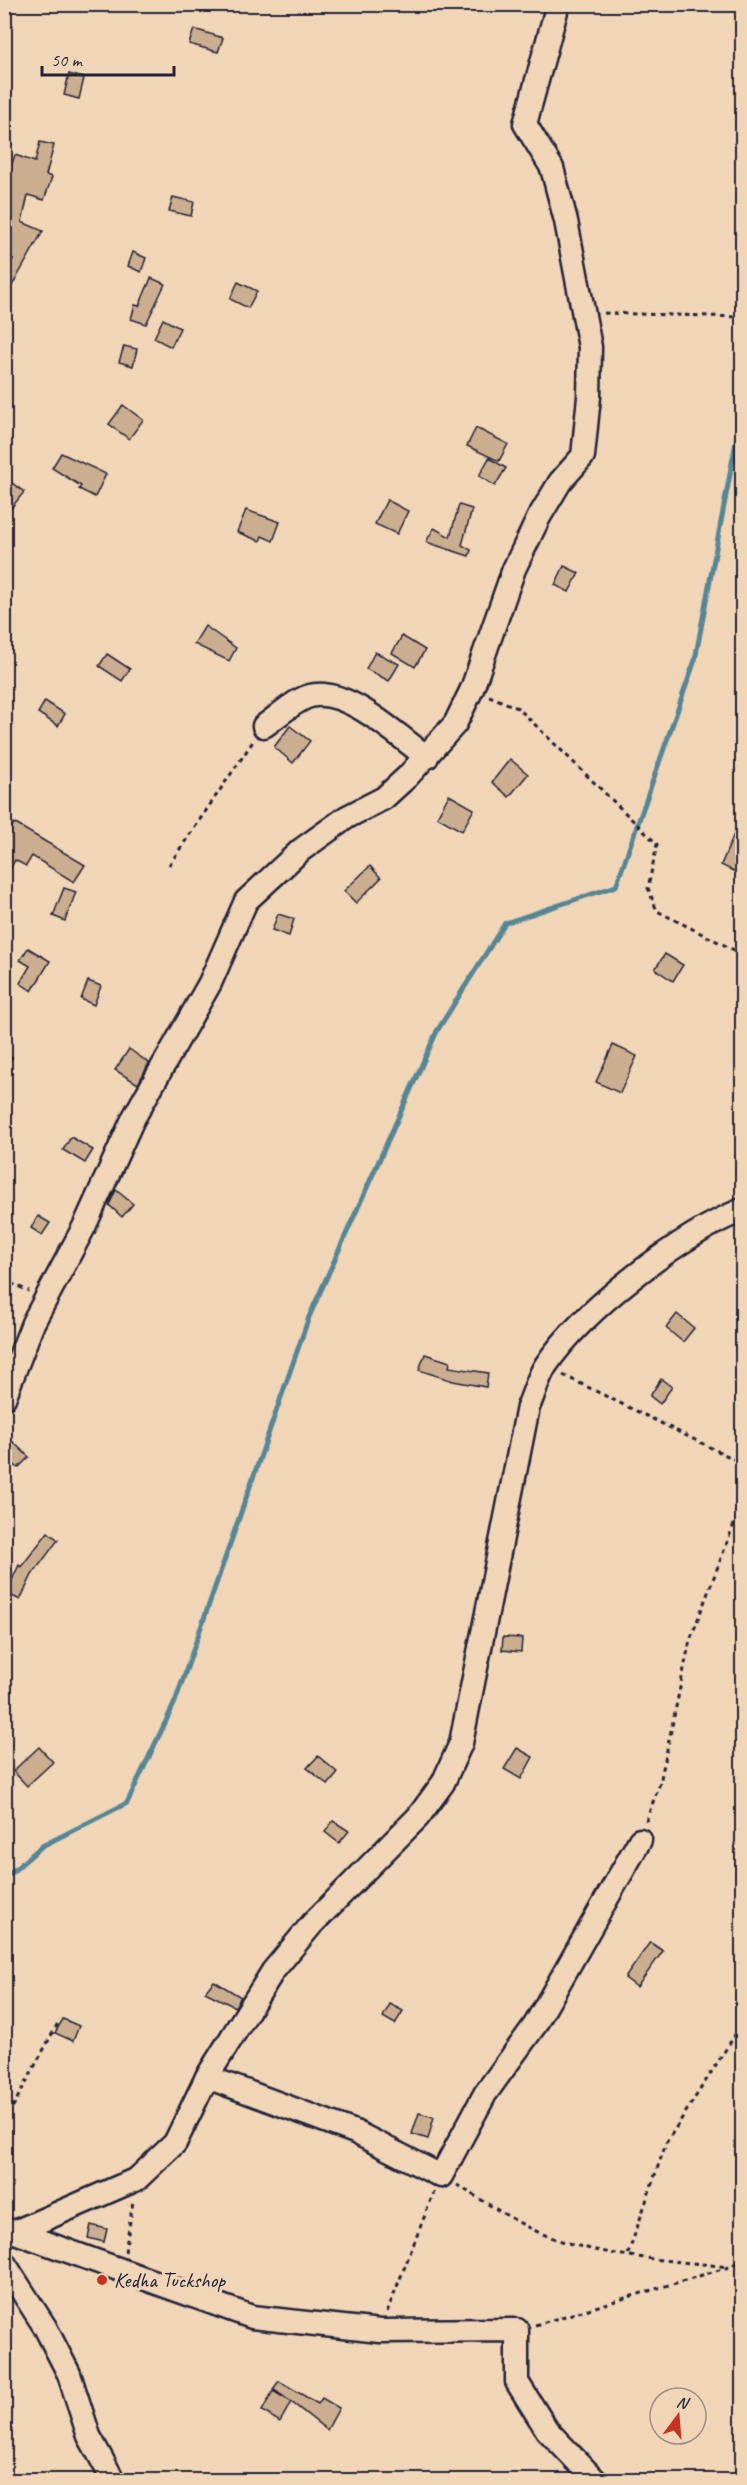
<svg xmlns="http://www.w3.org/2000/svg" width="747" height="2485" viewBox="0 0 747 2485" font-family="Caveat,sans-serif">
	<rect width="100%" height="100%" fill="#f0d6b7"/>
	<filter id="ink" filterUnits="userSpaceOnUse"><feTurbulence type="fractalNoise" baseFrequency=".0167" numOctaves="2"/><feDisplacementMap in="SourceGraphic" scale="12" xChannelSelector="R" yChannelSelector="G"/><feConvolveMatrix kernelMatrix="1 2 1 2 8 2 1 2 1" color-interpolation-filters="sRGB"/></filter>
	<g filter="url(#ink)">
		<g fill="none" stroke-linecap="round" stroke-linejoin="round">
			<!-- stream -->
			<path stroke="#568696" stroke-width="5" d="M4,1879L42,1846L127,1803L175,1702L309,1317L437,1031L505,923L616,886L695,660L742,410"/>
		</g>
		<!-- building -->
		<g fill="#cbae8f" stroke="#22223b" stroke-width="1.5">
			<path d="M194,29L223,38L218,52L189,44Z"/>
			<path d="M69,74L84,78L79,99L64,95Z"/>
			<path d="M40,142L54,145L46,175L52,177L44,200L28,195L22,222L43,231L4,300V273L13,259L4,257V203L9,182L6,181L15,155L35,162Z"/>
			<path d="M173,197L194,202L191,216L169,211Z"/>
			<path d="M133,252L146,258L141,272L128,266Z"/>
			<path d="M151,278L165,284L146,324L131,319L135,305L139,306Z"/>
			<path d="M238,282L257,291L248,308L230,299Z"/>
			<path d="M163,319L180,328L171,347L154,338Z"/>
			<path d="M124,346L137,349L133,366L119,362Z"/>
			<path d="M123,405L143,420L129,439L109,424Z"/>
			<path d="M476,428L508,444L499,461L467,446Z"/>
			<path d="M61,453L106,474L95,497L79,489L81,486L52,468Z"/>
			<path d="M489,458L506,468L495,486L479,476Z"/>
			<path d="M4,477L24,492L4,517Z"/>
			<path d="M387,500L408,511L397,534L375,524Z"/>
			<path d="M459,505L472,509L462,545L471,550L469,556L426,542L434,528L450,537Z"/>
			<path d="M246,510L280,522L273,541L262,536L260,541L237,532Z"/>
			<path d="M564,566L579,573L569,592L555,585Z"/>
			<path d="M205,626L236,648L229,661L194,644Z"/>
			<path d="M402,636L425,650L415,667L392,653Z"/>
			<path d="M375,652L399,664L389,681L366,669Z"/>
			<path d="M107,654L130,669L122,681L99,666Z"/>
			<path d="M45,701L65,714L58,726L38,713Z"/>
			<path d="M290,726L310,741L293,763L274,747Z"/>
			<path d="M510,759L528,774L509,797L492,782Z"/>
			<path d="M449,795L474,809L462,831L437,817Z"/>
			<path d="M742,815V854L735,872L721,865Z"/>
			<path d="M14,823L85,865L74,882L32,856L26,866L15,860L4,881V840Z"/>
			<path d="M370,866L381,878L356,903L344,891Z"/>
			<path d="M64,888L76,892L65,921L53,916Z"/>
			<path d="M278,914L294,919L289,936L272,930Z"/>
			<path d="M28,948L50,961L32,991L20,983L30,966L20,960Z"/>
			<path d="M665,954L683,965L673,981L655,969Z"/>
			<path d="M88,981L101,986L94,1005L81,999Z"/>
			<path d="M613,1045L637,1056L620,1093L596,1082Z"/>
			<path d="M129,1049L149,1063L138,1084L115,1070Z"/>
			<path d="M71,1137L93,1150L85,1163L63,1150Z"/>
			<path d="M116,1190L133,1204L122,1217L109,1205Z"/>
			<path d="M38,1216L50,1223L42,1235L31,1228Z"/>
			<path d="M677,1314L694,1328L683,1342L666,1328Z"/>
			<path d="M425,1354L450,1362L449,1367L488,1373L486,1387L453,1381L419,1370Z"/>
			<path d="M661,1379L672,1387L660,1404L650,1396Z"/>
			<path d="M13,1442L29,1457L18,1468L4,1456V1452Z"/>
			<path d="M48,1532L58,1540L32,1575L20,1600L6,1593L19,1565L21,1567Z"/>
			<path d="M503,1637L522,1638L521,1652L502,1650Z"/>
			<path d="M39,1747L53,1762L27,1786L13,1771Z"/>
			<path d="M517,1748L533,1757L521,1779L504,1769Z"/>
			<path d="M318,1756L338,1773L328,1785L307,1768Z"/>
			<path d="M333,1821L349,1831L339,1843L325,1832Z"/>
			<path d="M650,1942L663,1951L637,1987L625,1978Z"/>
			<path d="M214,1981L241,1997L235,2007L205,1992Z"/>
			<path d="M390,2004L403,2011L395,2024L383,2017Z"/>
			<path d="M63,2019L79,2026L73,2041L55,2033Z"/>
			<path d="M419,2113L434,2117L428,2139L412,2134Z"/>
			<path d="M91,2225L107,2229L104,2242L88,2238Z"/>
			<path d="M279,2381L318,2404L322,2398L339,2408L327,2430L291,2402L280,2422L262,2411L273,2391L290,2401L273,2389Z"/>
		</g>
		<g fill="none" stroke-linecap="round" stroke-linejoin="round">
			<!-- minor casing -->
			<g stroke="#22223b" stroke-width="27">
				<g id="minor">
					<path d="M264,726C277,717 295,700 310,696C346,686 399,737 427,757"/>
					<path d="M4,1398L33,1323L84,1227L133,1119L210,983L246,901L301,850L347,817L384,798L407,777L455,724L472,689L514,569L539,517L560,482L583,456L589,397L590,347L566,221L552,168L525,124L558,4"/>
					<path d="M207,2077L355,2132L441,2176L485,2094L535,2025L640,1840"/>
					<path d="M4,2229L15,2232L137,2179L175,2143L207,2077L273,1971L312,1924L418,1817L443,1783L461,1743L528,1407C534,1394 538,1377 546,1365C584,1309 680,1235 742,1210"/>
					<path d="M15,2232L252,2317L380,2331L517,2330V2382L547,2430L595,2480"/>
					<path d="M4,2263L45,2327L69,2374L89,2436L113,2480"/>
				</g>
			</g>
			<!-- path -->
			<g stroke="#22223b" stroke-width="3" stroke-dasharray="4.5 4.5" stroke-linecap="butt">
				<path d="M604,313L742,317"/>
				<path d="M489,696L518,708L657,844L648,888L657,911L742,954"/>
				<path d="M169,865L254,740"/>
				<path d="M4,1067L14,1054"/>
				<path d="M4,1278L10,1283L29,1291"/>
				<path d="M563,1375L742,1463"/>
				<path d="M646,1821L660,1783L690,1640L742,1503"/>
				<path d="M4,2123L58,2023"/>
				<path d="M457,2185C488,2203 519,2226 553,2238C608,2258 671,2260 729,2267"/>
				<path d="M125,2252L133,2202"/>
				<path d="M628,2254L666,2143L742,2024"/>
				<path d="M387,2312L434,2192"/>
				<path d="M535,2325L729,2267L742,2260"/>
			</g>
			<!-- minor -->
			<use href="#minor" stroke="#f0d6b7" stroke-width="22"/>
		</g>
	</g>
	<!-- markers -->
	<circle fill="#c8321e" stroke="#f0d6b7" stroke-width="2" cx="102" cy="2280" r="6"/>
	<g text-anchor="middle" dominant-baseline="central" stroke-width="6" stroke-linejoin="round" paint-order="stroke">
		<!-- poi labels -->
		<g font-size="21" fill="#22223b" stroke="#f0d6b7" text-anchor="start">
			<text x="114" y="2280">Kedha Tuckshop</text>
		</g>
	</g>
	<!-- margin -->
	<rect width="747" height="2485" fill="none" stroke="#f0d6b7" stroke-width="24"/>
	<rect x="12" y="12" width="723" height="2461" fill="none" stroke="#22223b" stroke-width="2" filter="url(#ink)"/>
	<!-- north arrow -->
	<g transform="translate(678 2416) rotate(16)"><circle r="28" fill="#f0d6b7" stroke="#9e8e85" stroke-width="1.5"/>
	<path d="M0-4.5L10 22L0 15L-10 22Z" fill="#c8321e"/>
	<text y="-9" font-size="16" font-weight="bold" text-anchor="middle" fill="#22223b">N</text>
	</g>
	<!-- scale -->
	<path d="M42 66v9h132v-9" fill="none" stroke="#22223b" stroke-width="3"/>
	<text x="51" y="66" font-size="18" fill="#22223b" stroke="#f0d6b7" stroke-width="4.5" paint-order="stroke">50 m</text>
</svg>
